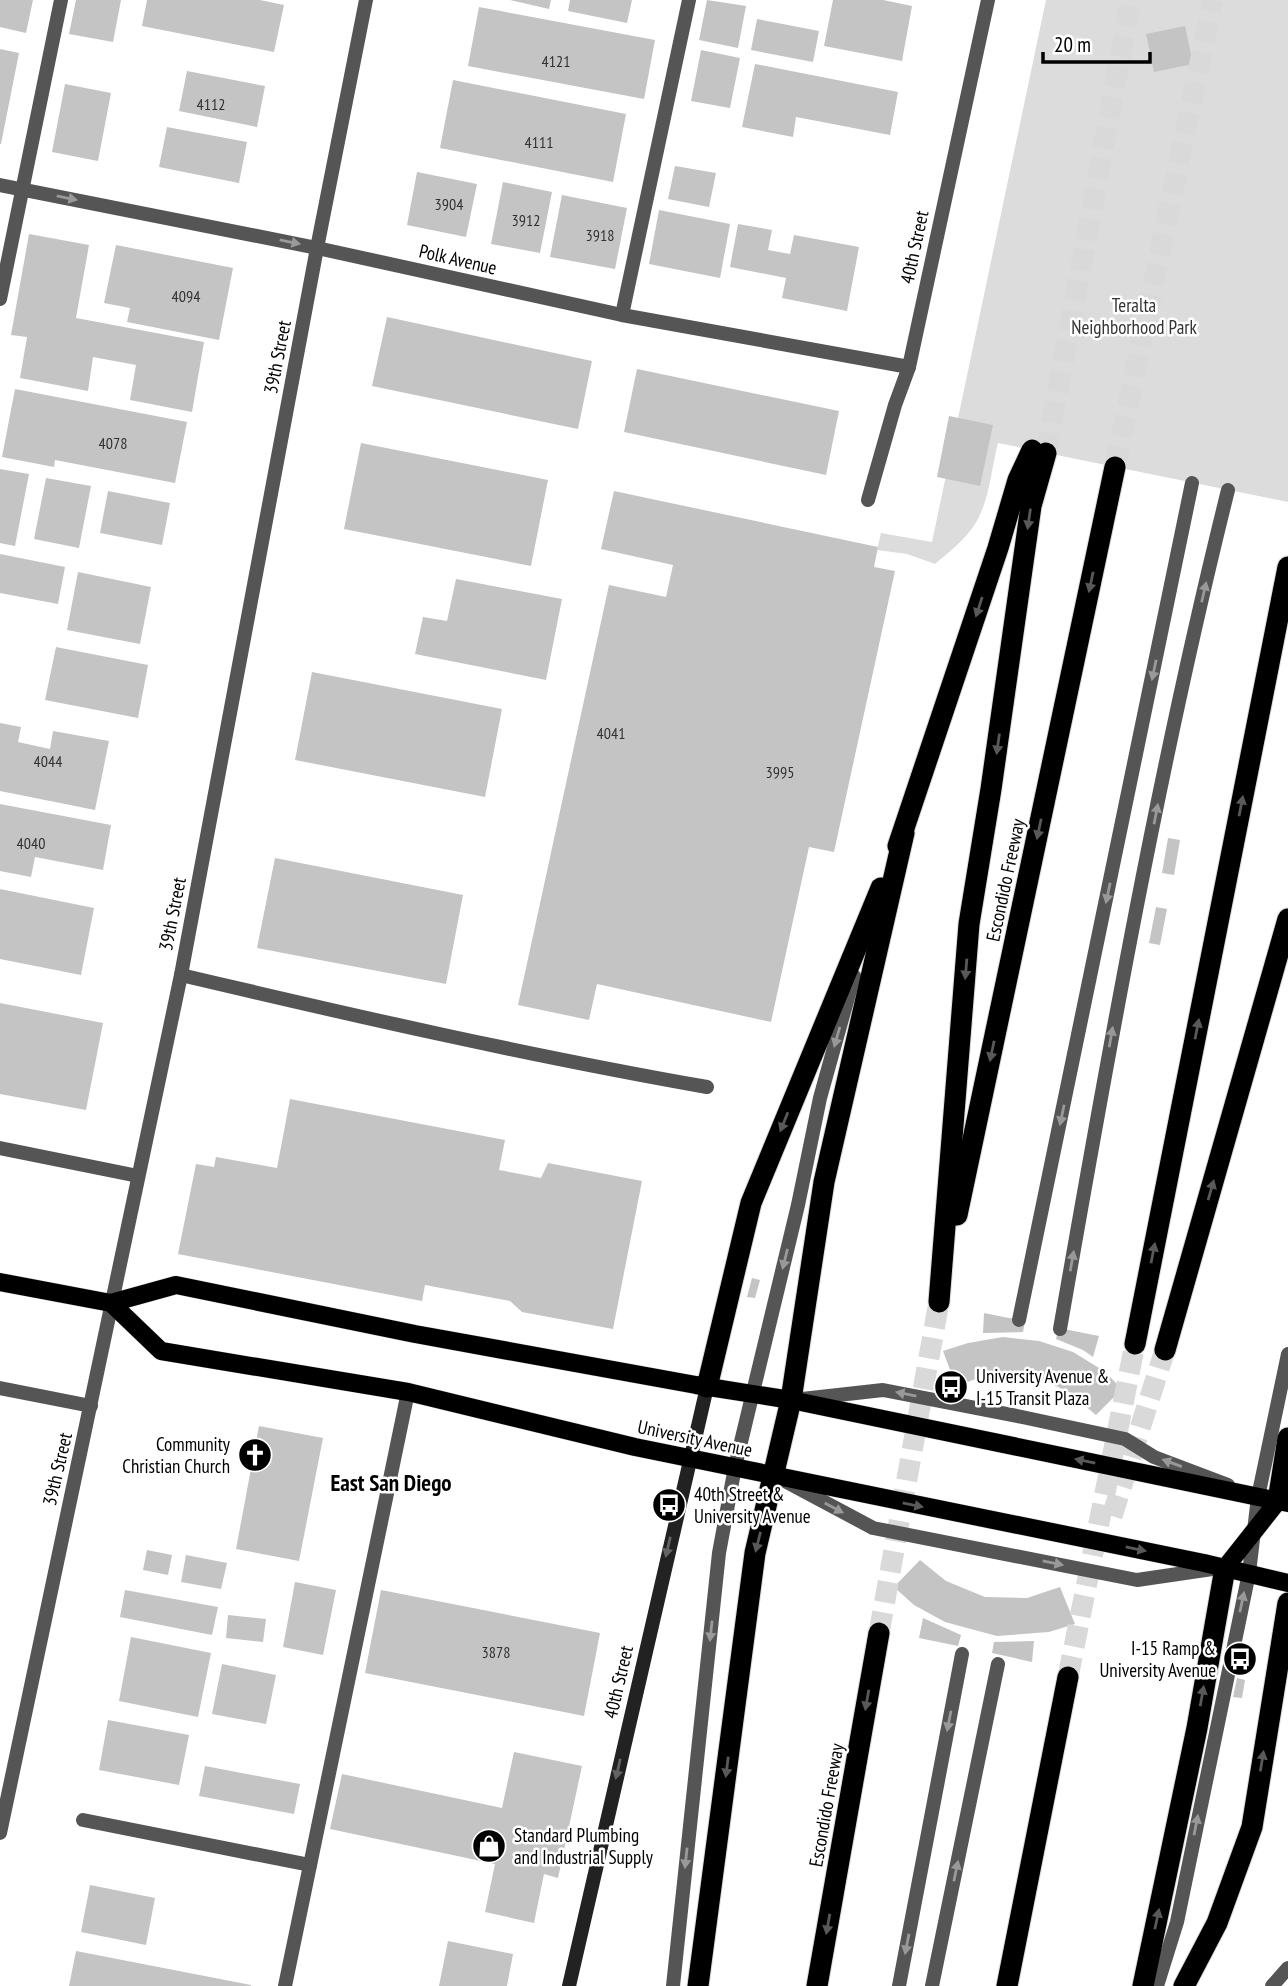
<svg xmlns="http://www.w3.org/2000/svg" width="1288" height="1986" viewBox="0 0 1288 1986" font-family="'PT Sans Narrow',sans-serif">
	<rect width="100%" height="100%" fill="#fff"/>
	<!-- green -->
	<path fill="#dcdcdc" d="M1046,0H1288V502L998,443C991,469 990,500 975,524C965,540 949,552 935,564L907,554L877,550L881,533L932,542Z"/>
	<!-- building -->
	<g fill="#c4c4c4">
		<path d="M0,0H33L26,33L0,27Z"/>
		<path d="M76,0H121L113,42L69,34Z"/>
		<path d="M147,0H260L284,5L274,52L142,26Z"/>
		<path d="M510,0H551L549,9Z"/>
		<path d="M570,0H632L627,23L568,11Z"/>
		<path d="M707,0L746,6L738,48L699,40Z"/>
		<path d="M833,0H883L912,6L902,61L824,46Z"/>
		<path d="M479,7L655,40L644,99L468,66Z"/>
		<path d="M757,19L819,31L813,62L751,50Z"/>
		<path d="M1185,26L1193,64L1154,72L1146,34Z"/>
		<path d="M0,49L19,53L1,144H0Z"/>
		<path d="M701,50L740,58L730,108L691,101Z"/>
		<path d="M755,64L898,92L890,135L796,117L793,137L742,127Z"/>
		<path d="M187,71L265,86L257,127L179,111Z"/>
		<path d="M453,80L626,114L613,182L440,148Z"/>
		<path d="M65,84L111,93L98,161L52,152Z"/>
		<path d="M167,127L247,142L239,183L159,167Z"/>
		<path d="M675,166L716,173L709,207L668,199Z"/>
		<path d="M417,172L477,184L466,237L407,225Z"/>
		<path d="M503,182L552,192L540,253L491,244Z"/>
		<path d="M562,195L627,208L615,269L550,257Z"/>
		<path d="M659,210L730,224L720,278L649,264Z"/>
		<path d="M738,224L772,230L768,250L790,254L794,235L859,247L847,311L782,298L786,278L730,267Z"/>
		<path d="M29,234L89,245L76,318L204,342L192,412L130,400L136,365L93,357L88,391L20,378L27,337L11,335Z"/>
		<path d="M116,245L233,268L219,340L127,322L130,308L104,303Z"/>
		<path d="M387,317L592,361L578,429L372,386Z"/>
		<path d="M637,369L839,411L826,475L624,432Z"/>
		<path d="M15,389L187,422L175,483L55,460L54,467L2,457Z"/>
		<path d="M949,416L993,425L980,486L937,477Z"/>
		<path d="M361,443L548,480L531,566L344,529Z"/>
		<path d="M0,469L29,474L15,546L0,543Z"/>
		<path d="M46,478L91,486L79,548L34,539Z"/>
		<path d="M108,491L170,503L162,545L100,533Z"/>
		<path d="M614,491L878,547L874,567L895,571L834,852L809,847L771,1022L597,984L589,1020L518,1005L609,585L666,597L673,565L601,549Z"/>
		<path d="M0,554L65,567L58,604L0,593Z"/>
		<path d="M78,572L151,587L140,644L67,630Z"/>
		<path d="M456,579L562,599L546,680L415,654L423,617L447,621Z"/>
		<path d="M56,647L148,665L138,718L45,700Z"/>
		<path d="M312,672L502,709L485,797L295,760Z"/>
		<path d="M0,723L21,727L18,742L50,749L53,731L109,741L95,810L0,791Z"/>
		<path d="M0,804L111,825L103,870L35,857L31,877L0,871Z"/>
		<path d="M1168,838L1180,840L1174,875L1162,873Z"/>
		<path d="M275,858L463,895L446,984L257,948Z"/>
		<path d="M0,889L94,908L81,975L0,959Z"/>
		<path d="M1156,907L1167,909L1160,945L1149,943Z"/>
		<path d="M0,1003L103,1023L86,1110L0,1094Z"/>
		<path d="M290,1099L505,1140L499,1170L541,1178L548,1163L642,1181L613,1329L522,1312L510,1301L425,1285L422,1301L178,1254L196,1164L214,1167L216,1157L277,1168Z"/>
		<path d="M752,1278L760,1280L755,1298L747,1297Z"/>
		<path d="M984,1313L1025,1321L1023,1332L983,1333Z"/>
		<path d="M1059,1328L1099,1336L1093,1357L1083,1350L1056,1339Z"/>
		<path d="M1003,1337L1039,1341L1073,1352L1104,1371L1122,1389L1096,1415L1069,1392L1045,1381L1004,1375L976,1379L956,1386L943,1351L968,1343Z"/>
		<path d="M259,1426L323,1438L299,1561L236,1549Z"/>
		<path d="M147,1550L172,1555L168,1575L143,1570Z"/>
		<path d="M186,1555L227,1563L221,1589L181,1582Z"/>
		<path d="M920,1560L946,1581L985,1597L1027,1598L1060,1587L1075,1624L1049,1632L997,1636L945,1622L914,1605L894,1587Z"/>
		<path d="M295,1582L336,1590L323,1655L283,1647Z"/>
		<path d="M125,1590L218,1607L212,1635L120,1617Z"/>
		<path d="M381,1590L600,1633L584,1716L365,1673Z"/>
		<path d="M228,1615L266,1619L263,1642L226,1638Z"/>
		<path d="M923,1618L961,1635L958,1646L919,1638Z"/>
		<path d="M131,1637L211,1653L198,1717L119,1701Z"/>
		<path d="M1034,1641L1032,1662L992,1653L994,1642Z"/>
		<path d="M222,1664L276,1675L266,1724L212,1714Z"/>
		<path d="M1237,1678L1245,1680L1242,1698L1233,1697Z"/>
		<path d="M108,1720L189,1735L179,1785L99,1770Z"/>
		<path d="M514,1752L582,1766L558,1878L544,1874L534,1923L485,1912L495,1864L330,1829L342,1774L502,1808Z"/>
		<path d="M205,1766L300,1784L294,1814L199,1796Z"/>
		<path d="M90,1885L155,1898L146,1945L81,1932Z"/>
		<path d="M448,1941L513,1954L507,1986H439Z"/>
		<path d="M76,1951L251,1985V1986H69Z"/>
	</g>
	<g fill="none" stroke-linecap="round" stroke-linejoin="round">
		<!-- highway-tunnel -->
		<g stroke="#d9d9d9" stroke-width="21" stroke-dasharray="21 10" stroke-linecap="butt">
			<path d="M1046,453L1131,0"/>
			<path d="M1115,467L1213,0"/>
			<path d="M1112,1516L1165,1350"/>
			<path d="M879,1633L939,1302"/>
			<path d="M1068,1677L1135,1344"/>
		</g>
		<!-- primary casing -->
		<g stroke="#dbdbdb" stroke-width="19">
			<g id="primary">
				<path d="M0,1282L111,1303L176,1285L415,1334L696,1385L791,1400L1288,1503"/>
				<path d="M111,1303L161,1351L408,1392L635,1447L1204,1563L1288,1583"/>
				<path d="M1225,1568L1278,1501"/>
			</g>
		</g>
		<!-- highway casing -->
		<g stroke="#dbdbdb" stroke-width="23">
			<g id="highway">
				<path d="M898,846L998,548L1018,480L1032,450"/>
				<path d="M957,1215L1115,467"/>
				<path d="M939,1302L969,924L991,789L1031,506L1046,453"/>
				<path d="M1135,1344L1288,567"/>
				<path d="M1165,1350L1288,919"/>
				<path d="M707,1387L751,1203L881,888"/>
				<path d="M1278,1501L1288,1438"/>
				<path d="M698,1986L755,1553L791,1400L824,1182L904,833"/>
				<path d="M817,1986L879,1633"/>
				<path d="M1007,1986L1068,1677"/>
				<path d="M1143,1986L1197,1728L1225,1568"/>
				<path d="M1184,1986L1217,1923L1252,1827L1288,1603"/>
			</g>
		</g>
		<!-- lane -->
		<g stroke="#555" stroke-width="14">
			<path d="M0,299L61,0"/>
			<path d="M622,315L689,0"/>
			<path d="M868,500L895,405L909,367"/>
			<path d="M181,975C355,1016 530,1056 707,1087"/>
			<path d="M0,1148L138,1176"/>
			<path d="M1019,1320L1192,483"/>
			<path d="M1060,1329C1109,1048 1159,767 1228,490"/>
			<path d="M0,1388L91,1406"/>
			<path d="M802,1399L883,1390L1022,1417L1125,1439L1154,1457L1228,1485"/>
			<path d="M785,1481L873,1528L1137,1580L1219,1568"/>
			<path d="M83,1820L310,1865"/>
			<path d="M285,1986L408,1392"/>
			<path d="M673,1986L719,1553L735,1467L798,1205L820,1098L854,976"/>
			<path d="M899,1986L962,1654"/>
			<path d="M932,1986L998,1664"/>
			<path d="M1157,1986L1177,1922L1249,1573L1258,1497L1288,1354"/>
		</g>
		<!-- street -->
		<g stroke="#555" stroke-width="14">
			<path d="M0,185L317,248L622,315L909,367L988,0"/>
			<path d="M0,1833L181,975L317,248L366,0"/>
			<path d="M1272,1986L1288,1968"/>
		</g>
		<!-- secondary -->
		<path stroke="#222" stroke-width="14" d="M569,1986L707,1387"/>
		<!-- primary -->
		<use href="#primary" stroke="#000" stroke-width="18"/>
		<!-- highway -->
		<use href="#highway" stroke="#000" stroke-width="21"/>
	</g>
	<!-- one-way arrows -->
	<defs><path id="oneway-solid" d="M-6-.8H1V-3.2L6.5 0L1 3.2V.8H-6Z" transform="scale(1.75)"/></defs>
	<g fill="#999">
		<use href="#oneway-solid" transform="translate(67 198) rotate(11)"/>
		<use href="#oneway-solid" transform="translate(290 242) rotate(11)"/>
		<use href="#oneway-solid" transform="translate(1204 592) rotate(-77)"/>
		<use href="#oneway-solid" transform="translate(1154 670) rotate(102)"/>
		<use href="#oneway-solid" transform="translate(1156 814) rotate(-79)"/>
		<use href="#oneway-solid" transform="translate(1108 893) rotate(102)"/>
		<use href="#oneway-solid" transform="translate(837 1037) rotate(106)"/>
		<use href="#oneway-solid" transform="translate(1111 1037) rotate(-80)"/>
		<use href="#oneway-solid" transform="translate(1062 1115) rotate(102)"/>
		<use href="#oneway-solid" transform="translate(785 1259) rotate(104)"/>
		<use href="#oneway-solid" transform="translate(1072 1261) rotate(-80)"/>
		<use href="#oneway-solid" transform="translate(906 1394) rotate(-169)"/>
		<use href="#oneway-solid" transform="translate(1172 1463) rotate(-160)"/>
		<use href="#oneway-solid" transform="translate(834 1508) rotate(28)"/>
		<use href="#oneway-solid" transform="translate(1053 1563) rotate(11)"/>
		<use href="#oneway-solid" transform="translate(1242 1602) rotate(-78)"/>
		<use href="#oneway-solid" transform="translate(711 1631) rotate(96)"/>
		<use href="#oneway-solid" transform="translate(949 1721) rotate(101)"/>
		<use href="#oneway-solid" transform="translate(1196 1825) rotate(-79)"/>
		<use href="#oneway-solid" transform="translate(686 1858) rotate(96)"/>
		<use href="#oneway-solid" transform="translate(956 1871) rotate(-78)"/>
		<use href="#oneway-solid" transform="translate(907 1944) rotate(101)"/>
	</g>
	<g fill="#595959">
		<use href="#oneway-solid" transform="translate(1029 519) rotate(98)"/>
		<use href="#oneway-solid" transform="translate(1091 582) rotate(102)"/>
		<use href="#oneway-solid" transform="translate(979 607) rotate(108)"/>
		<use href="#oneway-solid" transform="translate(998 744) rotate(98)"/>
		<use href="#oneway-solid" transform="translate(1241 806) rotate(-79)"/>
		<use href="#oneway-solid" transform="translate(1039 829) rotate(102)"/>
		<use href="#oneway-solid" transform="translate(966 969) rotate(95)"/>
		<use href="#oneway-solid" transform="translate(1197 1029) rotate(-79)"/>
		<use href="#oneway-solid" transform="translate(992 1051) rotate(102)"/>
		<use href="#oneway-solid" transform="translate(784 1122) rotate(112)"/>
		<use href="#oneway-solid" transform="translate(1211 1190) rotate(-74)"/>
		<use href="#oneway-solid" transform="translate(1153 1253) rotate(-79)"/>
		<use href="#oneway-solid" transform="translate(1085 1461) rotate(-168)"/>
		<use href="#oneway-solid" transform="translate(913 1505) rotate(12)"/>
		<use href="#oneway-solid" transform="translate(758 1542) rotate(104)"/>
		<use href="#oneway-solid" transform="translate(1136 1549) rotate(12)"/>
		<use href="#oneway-solid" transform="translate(1202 1696) rotate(-80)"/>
		<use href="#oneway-solid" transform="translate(867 1700) rotate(100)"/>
		<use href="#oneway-solid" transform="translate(1262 1761) rotate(-81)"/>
		<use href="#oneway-solid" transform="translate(727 1767) rotate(97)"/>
		<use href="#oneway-solid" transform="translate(1157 1919) rotate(-78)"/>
		<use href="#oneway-solid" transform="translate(828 1924) rotate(100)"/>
	</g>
	<g fill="#646464">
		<use href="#oneway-solid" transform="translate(668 1547) rotate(103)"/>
		<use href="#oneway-solid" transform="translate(618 1769) rotate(103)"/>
	</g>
	<!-- icons -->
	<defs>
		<g id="bus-disc" transform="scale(1.75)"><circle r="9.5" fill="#000" stroke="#fff"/><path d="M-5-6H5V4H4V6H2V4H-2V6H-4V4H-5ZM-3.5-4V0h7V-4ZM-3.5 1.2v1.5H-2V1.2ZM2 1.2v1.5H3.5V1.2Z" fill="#fff"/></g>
		<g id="church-disc" transform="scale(1.75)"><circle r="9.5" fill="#000" stroke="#fff"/><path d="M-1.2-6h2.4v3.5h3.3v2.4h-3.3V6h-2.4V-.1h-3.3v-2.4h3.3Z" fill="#fff"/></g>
		<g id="shop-disc" transform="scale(1.75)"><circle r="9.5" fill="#000" stroke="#fff"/><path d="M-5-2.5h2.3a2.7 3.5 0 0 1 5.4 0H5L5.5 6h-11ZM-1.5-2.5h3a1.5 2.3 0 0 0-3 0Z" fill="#fff"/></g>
	</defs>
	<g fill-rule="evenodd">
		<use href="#bus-disc" x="951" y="1387"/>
		<use href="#church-disc" x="255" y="1455"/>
		<use href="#bus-disc" x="669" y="1505"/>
		<use href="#bus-disc" x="1240" y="1659"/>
		<use href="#shop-disc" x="489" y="1846"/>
	</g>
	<g text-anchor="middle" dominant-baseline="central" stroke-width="5" stroke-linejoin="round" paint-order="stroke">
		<!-- number labels -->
		<g font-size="16" fill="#313131">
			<text x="556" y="61">4121</text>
			<text x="211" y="104">4112</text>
			<text x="539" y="142">4111</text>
			<text x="449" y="204">3904</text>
			<text x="526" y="220">3912</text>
			<text x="600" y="235">3918</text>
			<text x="186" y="296">4094</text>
			<text x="113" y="443">4078</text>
			<text x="611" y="733">4041</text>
			<text x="48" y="761">4044</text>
			<text x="780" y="772">3995</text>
			<text x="31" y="843">4040</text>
			<text x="496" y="1652">3878</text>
		</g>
		<!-- street labels -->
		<g font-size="19" fill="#000" stroke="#fff">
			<text transform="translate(914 247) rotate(-78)">40th Street</text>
			<text transform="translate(458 259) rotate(13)">Polk Avenue</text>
			<text transform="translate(277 357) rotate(-79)">39th Street</text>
			<text transform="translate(1005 880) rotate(-78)">Escondido Freeway</text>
			<text transform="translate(172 914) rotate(-79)">39th Street</text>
			<text transform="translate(695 1438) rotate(12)">University Avenue</text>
			<text transform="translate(57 1469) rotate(-77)">39th Street</text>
			<text transform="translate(618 1682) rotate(-77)">40th Street</text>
			<text transform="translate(826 1805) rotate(-80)">Escondido Freeway</text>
		</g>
		<!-- park labels -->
		<g font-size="19" fill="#333" stroke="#fff">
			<text x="1134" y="305">Teralta<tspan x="1134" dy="22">Neighborhood Park</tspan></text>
		</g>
		<!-- poi labels -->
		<g font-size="19" fill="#000" stroke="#fff" text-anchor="start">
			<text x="976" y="1376">University Avenue &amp;<tspan x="976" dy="22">I-15 Transit Plaza</tspan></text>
			<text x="230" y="1444" text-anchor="end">Community<tspan x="230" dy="22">Christian Church</tspan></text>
			<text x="694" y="1494">40th Street &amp;<tspan x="694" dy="22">University Avenue</tspan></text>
			<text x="1216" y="1648" text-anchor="end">I-15 Ramp &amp;<tspan x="1216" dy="22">University Avenue</tspan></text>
			<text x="514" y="1835">Standard Plumbing<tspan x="514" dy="22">and Industrial Supply</tspan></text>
		</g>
		<!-- quarter labels -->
		<g font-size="23" font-weight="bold" fill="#000" stroke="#fff">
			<text x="391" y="1482">East San Diego</text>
		</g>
	</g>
	<!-- scale -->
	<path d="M1043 52v10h107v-10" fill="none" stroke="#000000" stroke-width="3.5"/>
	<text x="1054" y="52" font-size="21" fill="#000000" stroke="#ffffff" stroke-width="5" paint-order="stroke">20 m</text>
</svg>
